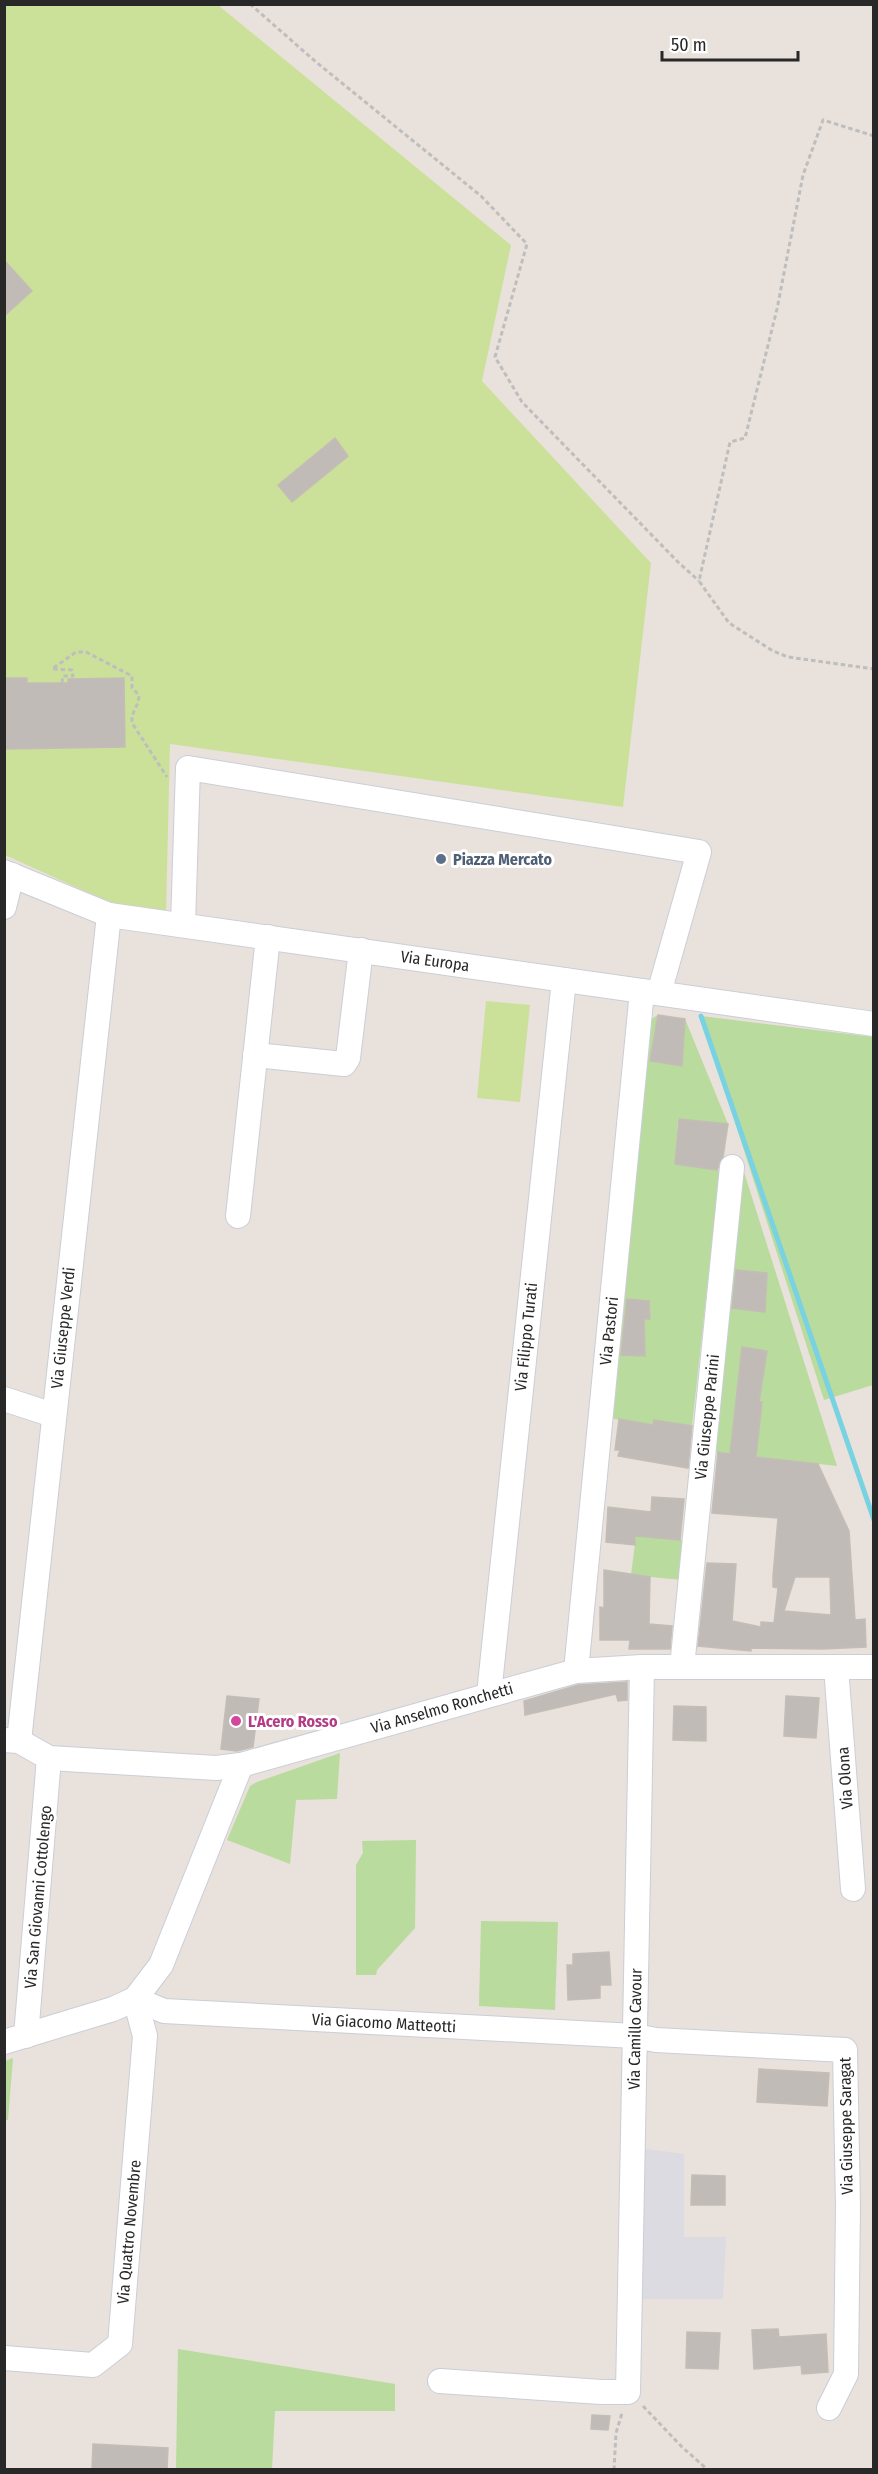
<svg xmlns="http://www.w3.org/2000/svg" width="878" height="2474" viewBox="0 0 878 2474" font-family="'Fira Sans Condensed',sans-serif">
	<rect width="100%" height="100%" fill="#e9e1db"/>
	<!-- industrial -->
	<path fill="#dcdbe2" d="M639,2148L684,2154V2237H726L723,2299H636Z"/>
	<!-- green -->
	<g fill="#b9db9d">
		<path d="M658,1015L651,1061L682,1065L685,1019L728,1124L678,1119L675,1164L720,1170L692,1426L654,1420L653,1425L609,1418L648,1021Z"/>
		<path d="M701,1016L873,1037V1385L824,1400Z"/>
		<path d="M743,1169L837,1466L715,1452Z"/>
		<path d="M636,1536L684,1540L682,1580L631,1575Z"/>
		<path d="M340,1753L337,1799L296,1800L290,1864L227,1840L250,1786L257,1782Z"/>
		<path d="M416,1840L415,1928L377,1970L376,1975H356V1865L363,1853L362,1841Z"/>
		<path d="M481,1921L558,1922L555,2010L479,2006Z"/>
		<path d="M13,2058L8,2120H5V2061Z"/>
		<path d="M178,2349L395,2384V2411H275L272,2469H176Z"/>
	</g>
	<!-- pitch -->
	<g fill="#cbe199">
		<path d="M5,5H218L511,245L482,381L651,563L623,807L170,744L166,913L113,904L5,855Z"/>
		<path d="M486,1001L530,1005L520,1102L477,1098Z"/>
	</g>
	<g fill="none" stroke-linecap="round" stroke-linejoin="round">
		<!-- stream -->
		<path stroke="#78d2e1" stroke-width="5" d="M701,1016L874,1520"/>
	</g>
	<!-- building -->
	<g fill="#c1bbb8" stroke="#c4bdb5" stroke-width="1.5" fill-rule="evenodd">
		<path d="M4,260L32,291L4,316Z"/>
		<path d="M335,438L348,456L292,502L278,485Z"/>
		<path d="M4,678H27V683H68V679L124,678L125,747L4,749Z"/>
		<path d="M658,1015L685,1019L682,1066L650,1061Z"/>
		<path d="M679,1119L728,1124L723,1157L717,1170L675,1164Z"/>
		<path d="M736,1270L767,1273L765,1312L732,1308Z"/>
		<path d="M627,1299L649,1301L650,1319H644L645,1356L621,1355Z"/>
		<path d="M742,1347L767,1351L759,1402H762L756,1457L818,1464L849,1531L855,1620L865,1619L866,1647L822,1649L751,1648V1651L698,1646L707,1563L736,1564L732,1621L761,1627V1622L774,1623L778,1588L773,1587V1576L778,1518L712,1513L718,1452L730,1454ZM795,1577H830L831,1615L784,1611Z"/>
		<path d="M619,1419L653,1425L654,1420L692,1426L688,1468L618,1456L620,1450H615Z"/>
		<path d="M652,1497L684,1499L680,1540L635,1536V1545L606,1542L608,1507L651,1512Z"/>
		<path d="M604,1570L650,1577L649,1624L672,1626L670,1649H629L630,1640H600V1607L604,1608Z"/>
		<path d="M627,1682V1700L618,1701L616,1694L525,1715L524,1701L578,1685Z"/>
		<path d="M227,1696L259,1699L253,1747L237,1751L221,1749Z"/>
		<path d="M786,1696L819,1698L816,1738L784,1736Z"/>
		<path d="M674,1706L706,1707V1741L673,1740Z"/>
		<path d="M609,1952L611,1985H600V1998L568,2000L567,1965H573V1954Z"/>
		<path d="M759,2069L829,2073L827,2106L757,2102Z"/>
		<path d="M692,2175L725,2176V2205H691Z"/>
		<path d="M778,2329L779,2337L826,2334L828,2372L802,2374L801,2365L754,2369L752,2330Z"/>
		<path d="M687,2332L720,2333L718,2369L686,2368Z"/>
		<path d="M592,2415L610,2416L608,2430L591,2429Z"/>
		<path d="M93,2444L168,2448L167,2469H92Z"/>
	</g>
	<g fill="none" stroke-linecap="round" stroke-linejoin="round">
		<!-- minor casing -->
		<g stroke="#caced9" stroke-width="26">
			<g id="minor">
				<path d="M4,872L109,915L874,1024"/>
				<path d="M4,907L12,875"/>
				<path d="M183,925L188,768L699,852L659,993"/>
				<path d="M255,1055L344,1064L348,1058L361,950"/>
				<path d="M238,1216L268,937"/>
				<path d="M4,1399L53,1415"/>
				<path d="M682,1667L732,1167"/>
				<path d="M836,1667L853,1889"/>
				<path d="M576,1671L642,991"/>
				<path d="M489,1694L564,980"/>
				<path d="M4,1740L19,1741L49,1758L216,1768L241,1765L576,1671L642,1667H874"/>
				<path d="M19,1741L109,915"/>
				<path d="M135,1999L164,2011L635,2036L656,2040L845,2050L848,2206L846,2374L829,2408"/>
				<path d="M26,2036L49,1758"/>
				<path d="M4,2042L113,2009L135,1999L161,1965L241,1765"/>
				<path d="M4,2358L93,2365L120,2344L145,2036L135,1999"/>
				<path d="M440,2381L601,2392H628L642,1667"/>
			</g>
		</g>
		<!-- path -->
		<g stroke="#bebebe" stroke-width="3" stroke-dasharray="4.5 3" stroke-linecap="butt">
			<path d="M250,4L316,62L481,196L527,244L495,357L522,402L679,563L699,581"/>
			<path d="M874,136L823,120L803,175L777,309L745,438L730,442L699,581L729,623L773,651L788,657L874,669"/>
			<path d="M62,683L63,676H73L72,670L52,669L76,652H86L132,676V688L139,695C139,706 131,711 132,723L167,777"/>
			<path d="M643,2406L682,2447L708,2470"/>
			<path d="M614,2470L616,2433L622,2413"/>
		</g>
		<!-- minor -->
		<use href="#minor" stroke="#fff" stroke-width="24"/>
	</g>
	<!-- markers -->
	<circle fill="#5c6f8a" stroke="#fff" stroke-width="2" cx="441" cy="859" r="6"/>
	<circle fill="#d1479c" stroke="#fff" stroke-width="2" cx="236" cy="1721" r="6"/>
	<g text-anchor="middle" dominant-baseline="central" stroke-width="6" stroke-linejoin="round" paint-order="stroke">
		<!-- service labels -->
		<g font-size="16" font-weight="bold" fill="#4e5e75" stroke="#fff" text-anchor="start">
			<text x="453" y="859">Piazza Mercato</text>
		</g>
		<!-- street labels -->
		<g font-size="16" fill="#282828" stroke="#fff">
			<text transform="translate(435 961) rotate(8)">Via Europa</text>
			<text transform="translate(63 1328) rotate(-84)">Via Giuseppe Verdi</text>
			<text transform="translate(609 1331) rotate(-84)">Via Pastori</text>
			<text transform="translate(526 1337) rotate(-84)">Via Filippo Turati</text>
			<text transform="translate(707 1417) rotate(-84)">Via Giuseppe Parini</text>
			<text transform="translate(442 1708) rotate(-16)">Via Anselmo Ronchetti</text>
			<text transform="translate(845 1778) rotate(-94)">Via Olona</text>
			<text transform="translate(38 1897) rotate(-85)">Via San Giovanni Cottolengo</text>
			<text transform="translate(384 2023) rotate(3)">Via Giacomo Matteotti</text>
			<text transform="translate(635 2029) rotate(-89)">Via Camillo Cavour</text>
			<text transform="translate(846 2126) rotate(-91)">Via Giuseppe Saragat</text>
			<text transform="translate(129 2232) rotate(-85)">Via Quattro Novembre</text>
		</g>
		<!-- hotel labels -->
		<g font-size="16" font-weight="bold" fill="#b23c85" stroke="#fff" text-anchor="start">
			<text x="248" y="1721">L'Acero Rosso</text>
		</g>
	</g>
	<!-- border -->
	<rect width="878" height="2474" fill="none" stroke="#282828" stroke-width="12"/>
	<!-- scale -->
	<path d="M662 51v9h136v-9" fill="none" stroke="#282828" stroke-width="3"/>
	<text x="671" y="51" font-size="18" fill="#282828" stroke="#ffffff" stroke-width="4.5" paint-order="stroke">50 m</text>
</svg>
